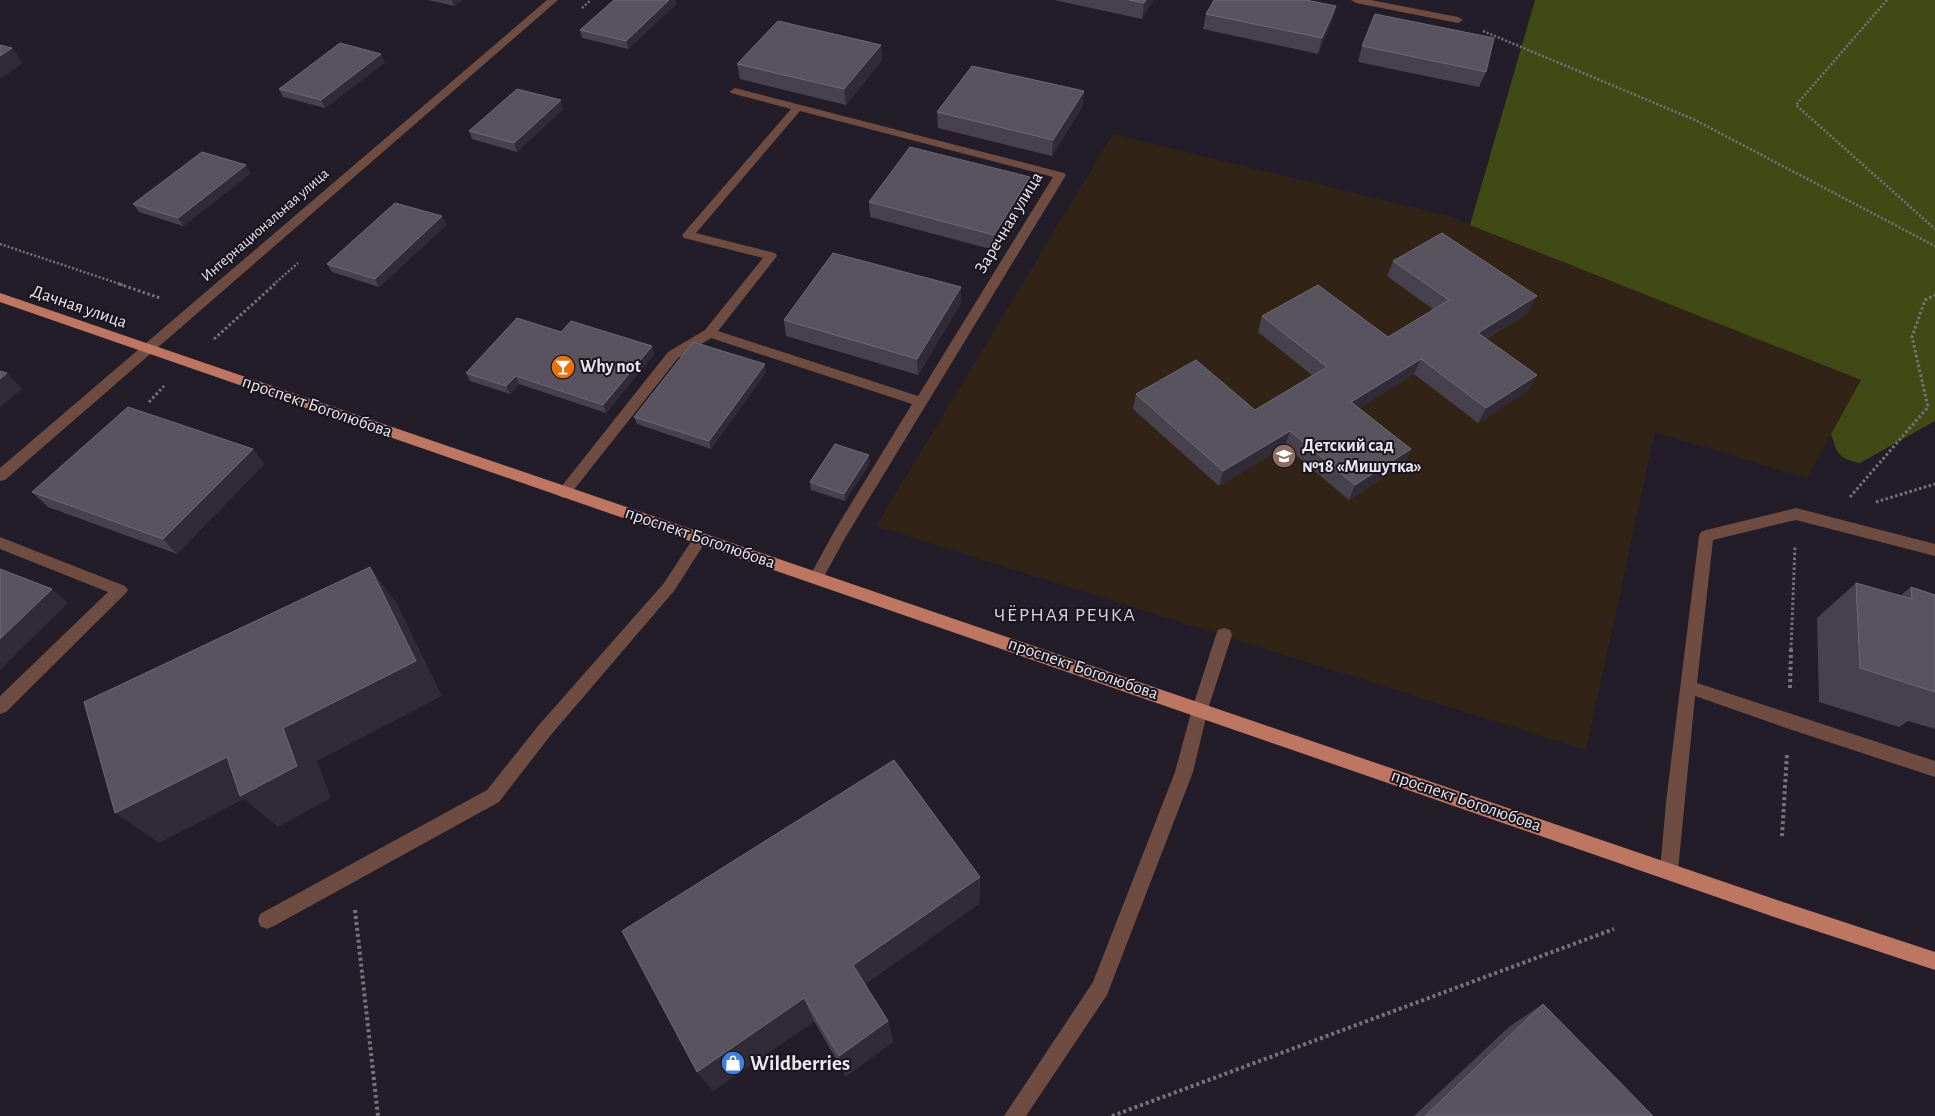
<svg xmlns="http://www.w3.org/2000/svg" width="1935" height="1116" viewBox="0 0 1935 1116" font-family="'Alegreya Sans',sans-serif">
	<rect width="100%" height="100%" fill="#221d28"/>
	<!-- education -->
	<path fill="#312417" d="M1113,134L1451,217L1861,380L1807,478L1655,432L1586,750L876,526Z"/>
	<!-- green -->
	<path fill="#414a14" d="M1535,0H1935V421L1860,463C1839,459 1837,454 1831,434L1861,380L1470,225Z"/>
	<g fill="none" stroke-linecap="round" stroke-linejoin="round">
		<!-- path-far2 -->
		<g stroke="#77737c" stroke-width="2.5" stroke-dasharray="2 2" stroke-linecap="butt">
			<path d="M1887,0L1796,105L1935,229"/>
			<path d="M582,8L591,0"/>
			<path d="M1483,31L1695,120L1935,246"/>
			<path d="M0,244L123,285"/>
			<path d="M273,285L298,263"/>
		</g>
		<!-- path-far1 -->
		<g stroke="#77737c" stroke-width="3" stroke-dasharray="2.5 2.5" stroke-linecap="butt">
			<path d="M119,284L160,298"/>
			<path d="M214,339L275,284"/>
			<path d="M149,402L164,386"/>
			<path d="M1850,497L1928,407L1912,337L1925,300L1935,295"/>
			<path d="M1876,502L1935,484"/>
			<path d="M1791,650L1795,546"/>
		</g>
		<!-- path -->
		<g stroke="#77737c" stroke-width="4" stroke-dasharray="3 3" stroke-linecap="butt">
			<path d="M1790,688L1791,649"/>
			<path d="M1782,836L1787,754"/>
			<path d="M355,910L378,1116"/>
			<path d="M1112,1116L1614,929"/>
		</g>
		<!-- minor -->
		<g fill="#6f4c42" fill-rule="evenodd">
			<path d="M547,0H558L5,480L0,481V468Z"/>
			<path d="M1351,0H1371L1458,17L1463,20L1458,23L1356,3Z"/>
			<path d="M735,88L1064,173L1066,175L845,538L821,582L816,584L811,582L808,578L811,574L835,530L912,404L711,338L678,358L569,496L564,498L559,496L557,492L668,352L705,330L763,258L684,238L682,235L791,109L731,93L730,91ZM800,111L1053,177L918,396L718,331L777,256L775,253L696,233Z"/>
			<path d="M1796,508L1935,544V556L1796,520L1713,540L1697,683L1935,761V777L1789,729L1695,696L1678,871L1675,877L1669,880L1663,877L1660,871L1666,802L1699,536L1701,532L1706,530Z"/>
			<path d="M701,532L706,534L708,538L674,591L550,736L499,802L274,926L267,929L260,926L258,920L260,914L487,790L538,726L664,583L696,534Z"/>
			<path d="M0,537L125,586L128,590L125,594L6,712L0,714V696L108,592L0,549Z"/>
			<path d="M1224,628L1230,630L1232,635L1208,709L1193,772L1107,995L1026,1116H1004L1093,982L1175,772L1192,709L1216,635L1218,630Z"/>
		</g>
		<!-- major -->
		<path fill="#bd7662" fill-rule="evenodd" d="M0,293L1783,902L1935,952V970L1783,920L0,302Z"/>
	</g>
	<!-- wall -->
	<g fill="#46414d">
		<path d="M428,0H462L454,6Z"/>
		<path d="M614,0H675L676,4L628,49L582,38L580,30Z"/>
		<path d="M1054,0H1153L1142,19Z"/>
		<path d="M1336,6L1332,21L1318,54L1203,29L1206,14Z"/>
		<path d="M881,45L882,60L846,105L740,79L737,64Z"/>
		<path d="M1362,46L1486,72L1479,87L1358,62Z"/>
		<path d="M385,62L325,108L283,97L279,89Z"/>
		<path d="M1084,91L1082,107L1052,156L938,128L937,112Z"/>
		<path d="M563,109L517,152L472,139L469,131Z"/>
		<path d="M251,173L183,226L139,212L133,204Z"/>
		<path d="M1030,177L1029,193L994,250L870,217L869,202Z"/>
		<path d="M442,216L446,225L379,287L332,272L327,264Z"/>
		<path d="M1393,261L1529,312L1486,339L1537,375L1528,390L1478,423L1414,374L1359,408L1411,449L1404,464L1349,500L1285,446L1219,486L1133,409L1136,394L1255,410L1312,375L1258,332L1262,316L1388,337L1434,310L1387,276Z"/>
		<path d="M961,287V303L918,375L786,336L784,320Z"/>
		<path d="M561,332L652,346L654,354L606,413L519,384L510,394L470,381L466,373Z"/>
		<path d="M766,372L711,449L637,424L634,417Z"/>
		<path d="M253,449L264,464L177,554L48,507L32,492Z"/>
		<path d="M870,463L845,501L811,490L810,482Z"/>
		<path d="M1856,583L1900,596L1911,587L1935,595V729L1908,721L1899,727L1819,702L1817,618Z"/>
		<path d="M894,760L980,877L979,904L865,984L888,1021L893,1042L846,1076L814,1021L713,1091Z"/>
		<path d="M1543,1004L1653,1116H1414L1510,1026Z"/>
	</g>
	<!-- shaded-wall -->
	<g fill="#302b37">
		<path d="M452,0H462L454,6Z"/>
		<path d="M669,0H675L676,4L628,49L626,41Z"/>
		<path d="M1146,0H1153L1142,19L1144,3Z"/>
		<path d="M1336,6L1332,21L1318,54L1322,38Z"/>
		<path d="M881,45L882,60L846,105L844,89Z"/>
		<path d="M12,48L23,63L0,79V56Z"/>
		<path d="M381,54L385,62L325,108L321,100Z"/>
		<path d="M1084,91L1082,107L1052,156L1053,140Z"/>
		<path d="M561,100L563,109L517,152L514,143Z"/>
		<path d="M246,165L251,173L183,226L178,218Z"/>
		<path d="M1030,177L1029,193L994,250V235Z"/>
		<path d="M442,216L446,225L379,287L375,279Z"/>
		<path d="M961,287V303L918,375L917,359Z"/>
		<path d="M1537,296L1529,312L1470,348L1478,333Z"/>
		<path d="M652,346L654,354L606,413L603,405Z"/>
		<path d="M1421,359L1414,374L1345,417L1351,402Z"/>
		<path d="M765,364L766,372L711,449L709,441Z"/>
		<path d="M7,373L22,389L0,407V379Z"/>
		<path d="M1537,375L1528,390L1478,423L1486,408Z"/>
		<path d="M516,376L519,384L510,394L506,386Z"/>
		<path d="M1290,431L1285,446L1219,486L1223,471Z"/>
		<path d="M253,449L264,464L177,554L163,539Z"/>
		<path d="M1411,449L1404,464L1349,500L1355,485Z"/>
		<path d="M869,455L870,463L845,501L844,494Z"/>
		<path d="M370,567L397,604L442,696L317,761L331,798L278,827L244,799L159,843L115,813Z"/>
		<path d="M52,589L68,603L0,670V639Z"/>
		<path d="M980,877L979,904L859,988L853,965Z"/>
		<path d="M804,998L814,1021L713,1091L697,1072Z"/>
		<path d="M888,1021L893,1042L846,1076L839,1056Z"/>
	</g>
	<!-- building -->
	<g fill="#58535e" stroke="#6e6a75">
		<path d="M614,0H669L626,41L580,30Z"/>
		<path d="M1129,0H1146L1144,3Z"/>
		<path d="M1214,0H1306L1336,6L1322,38L1206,14Z"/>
		<path d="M1375,14L1494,38L1486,72L1362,46Z"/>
		<path d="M778,21L881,45L844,89L737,64Z"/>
		<path d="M340,43L381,54L321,100L279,89Z"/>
		<path d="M0,45L12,48L0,56Z"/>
		<path d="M972,66L1084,91L1053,140L937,112Z"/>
		<path d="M517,89L561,100L514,143L469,131Z"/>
		<path d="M910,147L1030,177L994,235L869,202Z"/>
		<path d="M202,152L246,165L178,218L133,204Z"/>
		<path d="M395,203L442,216L375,279L327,264Z"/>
		<path d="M1442,233L1537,296L1478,333L1537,375L1486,408L1421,359L1351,402L1411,449L1355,485L1290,431L1223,471L1136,394L1196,360L1255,410L1327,367L1262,316L1318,285L1388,337L1449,300L1393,261Z"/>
		<path d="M833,253L961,287L917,359L784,320Z"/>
		<path d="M517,318L561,332L571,321L652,346L603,405L516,376L506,386L466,373Z"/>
		<path d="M693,342L765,364L709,441L634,417Z"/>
		<path d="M0,371L7,373L0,379Z"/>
		<path d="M128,407L253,449L163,539L32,492Z"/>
		<path d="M835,444L869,455L844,494L810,482Z"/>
		<path d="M370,567L416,661L283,728L297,766L240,796L227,757L115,813L84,702Z"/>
		<path d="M0,569L52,589L0,639Z"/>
		<path d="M1856,583L1912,599L1911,587L1935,595V692L1860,668Z"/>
		<path d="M894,760L980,877L853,965L888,1021L839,1056L804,998L697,1072L622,931Z"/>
		<path d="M1543,1004L1653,1116H1425Z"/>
	</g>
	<!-- icons -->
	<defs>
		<g id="bar-disc" transform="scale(1.25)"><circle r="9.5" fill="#e8710a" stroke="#19141e"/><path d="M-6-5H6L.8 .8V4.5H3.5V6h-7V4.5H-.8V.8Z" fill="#fff"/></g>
		<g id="school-disc" transform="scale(1.25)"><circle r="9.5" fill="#8d6e63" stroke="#19141e"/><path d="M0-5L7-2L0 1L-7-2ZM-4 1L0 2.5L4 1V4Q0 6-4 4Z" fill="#fff"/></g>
		<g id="shop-disc" transform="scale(1.25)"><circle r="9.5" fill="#3f7fe0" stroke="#19141e"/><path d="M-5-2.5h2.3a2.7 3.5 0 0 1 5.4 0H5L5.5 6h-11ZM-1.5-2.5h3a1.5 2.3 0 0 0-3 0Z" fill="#fff"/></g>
	</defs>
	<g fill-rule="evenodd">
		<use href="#bar-disc" x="563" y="367"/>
		<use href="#school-disc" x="1284" y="456"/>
		<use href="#shop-disc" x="733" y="1063"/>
	</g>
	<g text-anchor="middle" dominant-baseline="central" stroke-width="4" stroke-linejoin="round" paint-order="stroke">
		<!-- far-street labels -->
		<g font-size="15" fill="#e9e6ed" stroke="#19141e">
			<text transform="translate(265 225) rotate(-41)">Интернациональная улица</text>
		</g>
		<!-- street labels -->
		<g font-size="18" fill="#e9e6ed" stroke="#19141e">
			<text transform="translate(1009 223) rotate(-59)">Заречная улица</text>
			<text transform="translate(79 307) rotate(19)">Дачная улица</text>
			<text transform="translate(317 407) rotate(19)">проспект Боголюбова</text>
			<text transform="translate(700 538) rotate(19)">проспект Боголюбова</text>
			<text transform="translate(1083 669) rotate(19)">проспект Боголюбова</text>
			<text transform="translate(1466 801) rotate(19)">проспект Боголюбова</text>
		</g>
		<!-- poi labels -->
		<g font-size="18" font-weight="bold" fill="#e9e6ed" stroke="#19141e" text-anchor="start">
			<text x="580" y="367">Why not</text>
			<text x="1302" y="446">Детский сад<tspan x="1302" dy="21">№18 «Мишутка»</tspan></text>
		</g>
		<!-- quarter labels -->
		<g font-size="20" letter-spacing="1" fill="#d7d1df" stroke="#19141e">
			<text x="1065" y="615">ЧЁРНАЯ РЕЧКА</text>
		</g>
		<!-- near-poi labels -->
		<g font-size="21" font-weight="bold" fill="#e9e6ed" stroke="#19141e" text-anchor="start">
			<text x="750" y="1063">Wildberries</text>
		</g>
	</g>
</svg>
